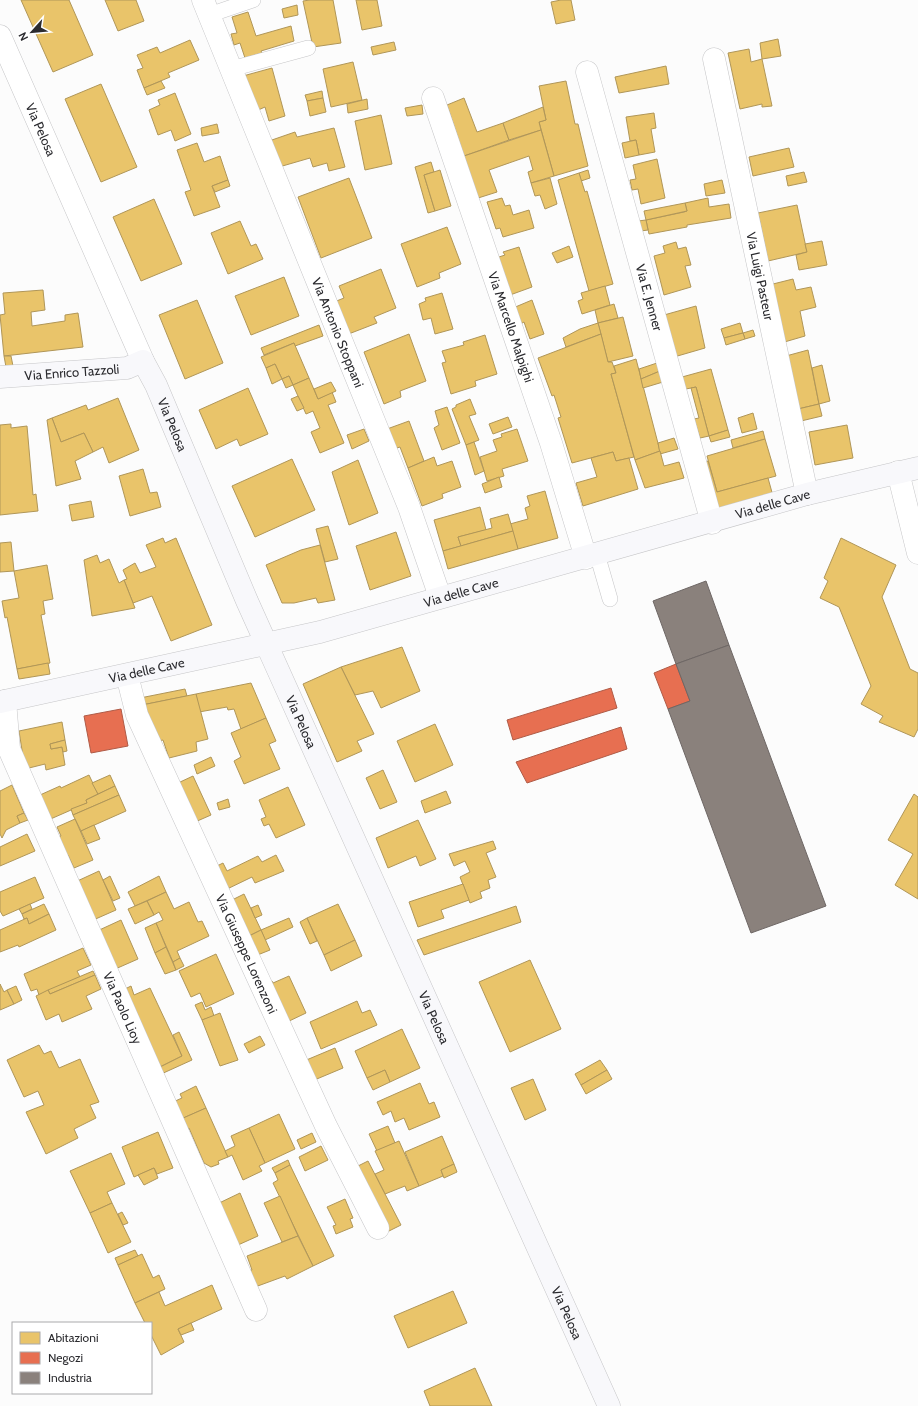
<svg xmlns="http://www.w3.org/2000/svg" width="918" height="1406" viewBox="0 0 918 1406" font-family="Cabin,sans-serif">
	<rect width="100%" height="100%" fill="#fcfcfc"/>
	<!-- homes -->
	<g fill="#e9c46a" stroke="#b09658">
		<path d="M21,0H69L93,55L53,72Z"/>
		<path d="M105,0H136L144,21L118,31Z"/>
		<path d="M310,0H333L341,43L313,47L303,1Z"/>
		<path d="M356,0H377L382,26L362,30Z"/>
		<path d="M561,0H571L575,20L556,24L551,2Z"/>
		<path d="M297,5L298,15L284,18L282,9Z"/>
		<path d="M248,12L256,36L291,26L294,41L261,51L262,53L245,58L240,43L234,45L231,34L237,33L232,17Z"/>
		<path d="M778,39L781,56L762,59L760,43Z"/>
		<path d="M190,40L199,60L168,73L170,77L144,88L137,70L143,68L137,55L157,47L160,53Z"/>
		<path d="M394,42L396,50L373,55L371,47Z"/>
		<path d="M749,49L751,62L762,59L772,106L762,107V104L740,109L728,53Z"/>
		<path d="M353,62L362,100L331,107L323,69Z"/>
		<path d="M666,66L669,84L619,93L615,77Z"/>
		<path d="M272,68L285,116L269,121L265,107L256,111L243,76Z"/>
		<path d="M161,81L165,88L147,95L144,88Z"/>
		<path d="M566,81L575,124H578L588,166L554,176L539,122L546,120L539,86Z"/>
		<path d="M101,84L137,167L101,182L65,99Z"/>
		<path d="M322,91L323,98L307,101L305,95Z"/>
		<path d="M175,93L191,134L175,141L171,130L158,135L149,110L160,105L158,100Z"/>
		<path d="M323,98L326,112L310,116L307,101Z"/>
		<path d="M464,98L477,132L503,123L509,140L464,156L447,105Z"/>
		<path d="M367,99L368,109L348,113L347,104Z"/>
		<path d="M422,105L423,114L407,116L405,108Z"/>
		<path d="M543,107L546,120L539,122L541,130L509,140L503,123Z"/>
		<path d="M654,113L656,128L651,129L655,152L639,155L636,140L630,141L626,117Z"/>
		<path d="M381,115L392,164L365,170L355,121Z"/>
		<path d="M217,124L219,133L202,136L201,128Z"/>
		<path d="M334,128L345,167L329,171L327,163L313,167L310,158L279,167L269,141L295,132L297,137Z"/>
		<path d="M541,130L554,176L531,183L528,172L533,170L529,156L489,170L497,192L475,199L464,156Z"/>
		<path d="M636,140L639,155L625,158L622,143Z"/>
		<path d="M197,143L204,162L220,156L228,180L212,186L220,207L194,216L185,192L191,190L177,150Z"/>
		<path d="M789,148L794,167L753,176L749,157Z"/>
		<path d="M657,159L665,198L641,204L638,189L632,190L630,180L636,179L633,165Z"/>
		<path d="M431,162L434,172L424,175L435,211L428,213L415,167Z"/>
		<path d="M440,170L451,206L435,211L424,175Z"/>
		<path d="M588,170L590,178L581,181L579,173Z"/>
		<path d="M804,172L807,182L788,186L786,176Z"/>
		<path d="M579,173L585,192L587,191L613,284L589,291L558,180Z"/>
		<path d="M349,178L372,238L321,258L298,197Z"/>
		<path d="M550,178L557,204L545,209L540,195L535,196L531,183Z"/>
		<path d="M228,180L230,186L215,192L212,186Z"/>
		<path d="M722,180L725,193L706,196L704,184Z"/>
		<path d="M502,198L505,206L510,205L513,215L529,210L534,228L503,237L500,228L496,229L487,202Z"/>
		<path d="M708,198L709,207L729,204L731,218L687,225V227L649,234L646,220L684,212L687,211L685,203Z"/>
		<path d="M154,199L182,264L141,281L113,217Z"/>
		<path d="M685,203L687,211L646,220L644,211Z"/>
		<path d="M797,205L807,252L768,261L758,213Z"/>
		<path d="M646,220L648,230L641,231L638,221Z"/>
		<path d="M240,221L251,246L256,244L263,259L228,274L211,233Z"/>
		<path d="M447,227L461,264L439,273L440,278L417,287L401,244Z"/>
		<path d="M822,241L827,265L799,270L796,255L807,252L805,244Z"/>
		<path d="M676,242L678,249L686,247L691,265L685,266L691,287L664,295L654,256L665,253L663,246Z"/>
		<path d="M569,246L573,257L557,263L552,253Z"/>
		<path d="M519,247L532,287L510,295L496,258L505,255L503,252Z"/>
		<path d="M381,269L396,308L374,317L377,323L346,335L334,302L344,298L339,286Z"/>
		<path d="M284,277L299,316L251,335L235,296Z"/>
		<path d="M793,279L796,290L811,287L816,307L800,311L805,336L781,343L769,285Z"/>
		<path d="M605,286L610,305L582,314L578,301L583,299L581,293Z"/>
		<path d="M43,290L45,310L31,312L32,326L65,321V315L78,313L83,347L4,356L0,315L5,314L3,293Z"/>
		<path d="M442,293L453,329L435,334L431,318L423,320L419,304L426,301L425,298Z"/>
		<path d="M197,300L223,363L185,379L159,315Z"/>
		<path d="M532,300L544,334L530,339L524,322L519,325L513,308Z"/>
		<path d="M614,304L618,318L598,323L595,310Z"/>
		<path d="M696,306L705,348L674,357L664,315Z"/>
		<path d="M623,317L633,356L608,362L598,323Z"/>
		<path d="M598,323L601,334L566,347L563,338L580,329Z"/>
		<path d="M740,323L743,333L724,338L721,329Z"/>
		<path d="M319,325L323,336L295,346L294,343L264,355L261,348Z"/>
		<path d="M753,330L755,336L745,339L743,333Z"/>
		<path d="M743,333L745,339L726,345L724,338Z"/>
		<path d="M409,334L426,381L400,391L401,397L384,404L364,352Z"/>
		<path d="M601,334L608,362H612L616,373L611,374L634,457L616,461L613,452L572,463L558,418L561,417L554,395L552,396L538,358Z"/>
		<path d="M485,335L497,374L475,381L476,386L451,394L442,363L446,362L442,351L464,345L463,342Z"/>
		<path d="M294,343L309,378L293,385L289,376L282,379L275,364L266,368L261,357Z"/>
		<path d="M808,350L819,404L798,409L786,356Z"/>
		<path d="M4,356H11L13,366L6,367Z"/>
		<path d="M636,359L660,451L635,460L611,374L616,373L614,366Z"/>
		<path d="M657,363L660,371L641,379L639,369Z"/>
		<path d="M275,364L282,379L272,384L266,368Z"/>
		<path d="M822,365L830,401L819,404L812,368Z"/>
		<path d="M711,369L728,430L709,436L696,387L686,389L682,377Z"/>
		<path d="M660,371L663,382L643,388L641,379Z"/>
		<path d="M289,376L293,385L286,388L282,379Z"/>
		<path d="M309,378L318,399L332,392L336,402L328,405L344,443L320,453L311,432L320,428L313,411L306,414L293,385Z"/>
		<path d="M331,382L336,391L318,399L314,389Z"/>
		<path d="M696,387L709,436L700,438L694,419L699,418L691,388Z"/>
		<path d="M248,388L268,434L240,446L237,439L216,449L199,410Z"/>
		<path d="M298,396L304,408L297,411L291,399Z"/>
		<path d="M118,398L139,450L109,463L103,447L93,452L84,433L61,442L52,418L86,405L88,410Z"/>
		<path d="M470,399L476,414L469,416L479,440L466,445L452,409L456,407V405Z"/>
		<path d="M819,404L822,416L801,421L798,409Z"/>
		<path d="M447,407L460,443L442,450L434,428L439,425L435,411Z"/>
		<path d="M753,413L757,429L742,433L738,418Z"/>
		<path d="M508,417L512,427L493,434L489,424Z"/>
		<path d="M52,418L61,442L84,433L93,452L75,461L81,479L56,486L47,420Z"/>
		<path d="M409,421L424,461L408,468L400,447L394,449L387,429Z"/>
		<path d="M11,424V428L27,426L33,495L36,494L38,511L0,515V425Z"/>
		<path d="M847,425L853,458L815,465L809,432Z"/>
		<path d="M364,429L369,441L352,449L347,435Z"/>
		<path d="M517,429L528,461L502,469L504,476L487,481L480,457L497,451L493,440L502,437L501,434Z"/>
		<path d="M728,430L730,437L711,442L709,436Z"/>
		<path d="M763,431L765,439L733,448L731,440Z"/>
		<path d="M674,438L678,449L660,454L658,443Z"/>
		<path d="M765,439L776,476L717,492L707,456Z"/>
		<path d="M474,442L484,471L475,475L466,445Z"/>
		<path d="M660,451L664,466L679,462L684,478L645,488L635,460Z"/>
		<path d="M613,452L616,461L629,458L638,489L583,506L576,483L597,477L591,458Z"/>
		<path d="M434,457L437,466L452,461L461,487L442,494L443,498L422,506L408,468Z"/>
		<path d="M292,459L315,510L255,537L232,486Z"/>
		<path d="M358,460L378,513L349,525L332,472Z"/>
		<path d="M708,461L717,492L768,478L773,496L715,513L701,463Z"/>
		<path d="M143,469L150,493L157,492L161,507L130,516L119,476Z"/>
		<path d="M499,477L502,487L485,493L482,484Z"/>
		<path d="M545,491L558,538L518,549L510,524L528,519L525,508L530,506L527,496Z"/>
		<path d="M91,501L94,517L72,521L69,505Z"/>
		<path d="M480,507L486,530L458,537L461,546L443,551L434,520Z"/>
		<path d="M508,514L513,531L461,546L458,537L492,528L490,519Z"/>
		<path d="M328,526L338,559L325,562L316,529Z"/>
		<path d="M513,531L518,549L448,569L443,551Z"/>
		<path d="M396,532L411,576L370,590L356,546Z"/>
		<path d="M163,538L165,543L176,538L212,625L171,641L152,596L133,603L124,580L127,579L123,570L135,563L140,573L156,567L146,545Z"/>
		<path d="M841,538L896,565L882,597L910,669L918,673V729L914,737L879,722L883,716L861,704L871,686L839,607L820,598L828,581L824,578Z"/>
		<path d="M11,542L14,571L0,572V543Z"/>
		<path d="M320,545L335,600L318,603L316,598L294,603H282L266,565L301,550Z"/>
		<path d="M97,555L100,563L109,559L119,583L124,580L135,608L92,616L84,560Z"/>
		<path d="M47,565L53,599L43,601L45,614L41,615L50,663L17,669L7,617L5,618L2,601L19,598L14,571Z"/>
		<path d="M402,647L420,691L381,708L373,691L355,695L341,667Z"/>
		<path d="M48,663L50,674L19,679L17,669Z"/>
		<path d="M341,667L374,734L357,741L362,751L337,762L303,684Z"/>
		<path d="M251,683L266,718L241,729L234,709L228,710L227,707L199,712L196,694Z"/>
		<path d="M185,689L187,696L137,706L140,698Z"/>
		<path d="M196,694L208,739L196,742L197,751L169,758L163,740L154,742L137,706Z"/>
		<path d="M266,718L276,741L269,744L280,769L244,784L234,761L241,757L231,733Z"/>
		<path d="M62,722L65,740L50,744L51,749L62,747L65,765L46,770L45,764L25,769L19,731Z"/>
		<path d="M435,724L453,765L415,782L397,741Z"/>
		<path d="M65,740L67,751L63,752L62,747L51,749L50,744Z"/>
		<path d="M211,757L215,766L197,774L194,765Z"/>
		<path d="M383,770L397,802L380,809L366,778Z"/>
		<path d="M89,775L98,794L86,800L87,803L46,821L40,795L60,786L61,788Z"/>
		<path d="M110,775L115,786L98,794L92,783Z"/>
		<path d="M193,776L211,815L195,822L178,783Z"/>
		<path d="M12,785L24,813L17,816L20,823L6,830L2,838L0,834V791Z"/>
		<path d="M115,786L119,795L73,815L71,809L87,803L86,800Z"/>
		<path d="M288,787L305,825L276,838L269,824L264,826L261,819L266,817L259,800Z"/>
		<path d="M446,791L451,803L425,813L421,801Z"/>
		<path d="M914,794L918,797V899L895,885L913,854L888,840Z"/>
		<path d="M119,795L126,811L81,831L73,815Z"/>
		<path d="M228,799L230,807L219,810L217,803Z"/>
		<path d="M24,813L28,820L20,823L17,816Z"/>
		<path d="M75,819L93,860L74,868L68,855L62,857L54,839L61,836L57,827Z"/>
		<path d="M418,820L436,859L420,866L416,856L388,868L376,838Z"/>
		<path d="M94,825L100,839L87,844L81,831Z"/>
		<path d="M27,834L35,851L0,866V847Z"/>
		<path d="M493,841L496,849L486,853L496,877L488,880L490,888L480,892L482,898L470,903L460,877L470,872L465,861L454,866L449,854Z"/>
		<path d="M276,855L284,871L255,883L252,877L223,891L213,868L223,863L227,871L258,856L262,862Z"/>
		<path d="M99,871L116,910L91,921L73,883Z"/>
		<path d="M110,876L120,898L113,901L103,880Z"/>
		<path d="M159,876L166,892L135,906L128,892Z"/>
		<path d="M35,877L44,898L3,916L0,911V892Z"/>
		<path d="M463,884L469,900L441,910L444,918L418,927L409,902Z"/>
		<path d="M166,892L174,909L189,902L198,922L202,921L209,936L177,951L180,958L173,962L156,923L163,920L159,912L154,915L147,901Z"/>
		<path d="M244,894L261,930L247,937L230,901Z"/>
		<path d="M147,901L154,915L135,924L128,909Z"/>
		<path d="M30,904L32,909L22,914L19,909Z"/>
		<path d="M44,904L49,914L29,924L27,918L24,919L22,914Z"/>
		<path d="M338,904L355,940L324,955L307,918Z"/>
		<path d="M258,905L262,915L255,918L251,908Z"/>
		<path d="M516,906L521,922L424,955L417,940Z"/>
		<path d="M49,914L56,930L19,947L18,945L0,952V930L27,918L29,924Z"/>
		<path d="M289,918L293,927L265,940L261,930Z"/>
		<path d="M307,918L317,941L310,944L300,922Z"/>
		<path d="M121,920L138,959L113,970L95,932Z"/>
		<path d="M156,923L166,947L155,953L145,928Z"/>
		<path d="M261,930L270,950L255,956L247,937Z"/>
		<path d="M355,940L362,956L331,971L324,955Z"/>
		<path d="M166,947L176,970L165,974L155,953Z"/>
		<path d="M83,948L91,965L77,971L80,977L39,995L37,989L31,991L24,974Z"/>
		<path d="M216,954L234,994L206,1007L200,993L191,997L179,971Z"/>
		<path d="M180,958L184,966L176,970L173,962Z"/>
		<path d="M530,960L561,1029L510,1052L479,982Z"/>
		<path d="M93,971L95,975L50,994L48,990Z"/>
		<path d="M95,975L101,989L86,996L92,1009L62,1022L59,1014L46,1020L36,996L48,990L50,994Z"/>
		<path d="M289,976L306,1013L285,1023L266,984L272,981L273,983Z"/>
		<path d="M0,984L4,992L7,990L14,1004L0,1010Z"/>
		<path d="M16,986L22,1000L14,1004L7,990Z"/>
		<path d="M131,986L134,995L150,988L182,1056L156,1069L121,991Z"/>
		<path d="M357,1001L362,1013L370,1010L377,1025L321,1049L310,1022Z"/>
		<path d="M202,1002L205,1010L211,1007L214,1016L202,1020L195,1005Z"/>
		<path d="M220,1013L238,1060L220,1066L202,1020Z"/>
		<path d="M402,1029L420,1068L390,1082L385,1070L367,1078L355,1051Z"/>
		<path d="M179,1032L192,1060L159,1075L156,1069L182,1056L173,1035Z"/>
		<path d="M260,1036L265,1045L249,1053L244,1044Z"/>
		<path d="M39,1045L44,1054L51,1051L59,1068L80,1059L99,1102L90,1105L96,1118L74,1129L78,1138L46,1154L26,1112L44,1105L38,1091L24,1097L7,1060Z"/>
		<path d="M335,1048L343,1068L312,1081L304,1061Z"/>
		<path d="M600,1060L607,1070L581,1085L575,1074Z"/>
		<path d="M385,1070L390,1082L373,1090L367,1078Z"/>
		<path d="M607,1070L612,1079L586,1094L581,1085Z"/>
		<path d="M533,1079L546,1110L525,1120L511,1088Z"/>
		<path d="M420,1083L429,1104L434,1102L440,1117L409,1130L404,1118L395,1122L391,1111L383,1115L377,1102Z"/>
		<path d="M196,1086L206,1108L181,1119L173,1102L182,1098L180,1094Z"/>
		<path d="M206,1108L228,1157L218,1161L219,1164L211,1167L204,1163L189,1128L186,1130L181,1119Z"/>
		<path d="M279,1114L295,1149L265,1163L249,1128Z"/>
		<path d="M388,1126L395,1143L377,1151L369,1134Z"/>
		<path d="M249,1128L265,1163L259,1166L262,1171L243,1180L232,1155L228,1157L225,1151L235,1146L231,1136Z"/>
		<path d="M158,1132L173,1168L157,1174L154,1168L134,1177L122,1147Z"/>
		<path d="M312,1133L316,1142L301,1149L297,1140Z"/>
		<path d="M442,1136L454,1164L441,1170L443,1176L419,1186L405,1152Z"/>
		<path d="M399,1141L419,1186L407,1191L405,1186L385,1194L375,1174L384,1170L375,1151Z"/>
		<path d="M321,1146L328,1160L305,1171L299,1157Z"/>
		<path d="M111,1153L125,1184L107,1192L112,1203L90,1213L70,1171Z"/>
		<path d="M288,1160L290,1165L275,1173L272,1168Z"/>
		<path d="M368,1161L401,1225L385,1233L352,1169Z"/>
		<path d="M454,1164L457,1172L444,1178L441,1170Z"/>
		<path d="M290,1165L334,1256L313,1266L273,1183L278,1180L275,1173Z"/>
		<path d="M154,1168L158,1178L144,1185L138,1175Z"/>
		<path d="M240,1193L258,1236L238,1245L215,1205Z"/>
		<path d="M280,1196L298,1236L282,1242L264,1203Z"/>
		<path d="M345,1199L353,1218L350,1219L353,1227L336,1234L333,1226L336,1225L327,1207Z"/>
		<path d="M112,1203L131,1242L108,1253L90,1213Z"/>
		<path d="M122,1212L128,1223L123,1225L118,1214Z"/>
		<path d="M298,1236L313,1266L287,1279L285,1276L255,1287L248,1271L252,1270L247,1256Z"/>
		<path d="M135,1250L138,1256L118,1265L115,1258Z"/>
		<path d="M142,1254L153,1278L159,1275L165,1289L135,1303L118,1265Z"/>
		<path d="M212,1285L222,1309L178,1329L184,1342L161,1355L151,1335V1323H145L135,1303L159,1292L165,1306Z"/>
		<path d="M453,1291L467,1323L408,1348L394,1316Z"/>
		<path d="M191,1323L194,1330L181,1335L178,1329Z"/>
		<path d="M475,1368L492,1406H430L424,1391Z"/>
	</g>
	<!-- shops -->
	<g fill="#e76f51" stroke="#af5b47">
		<path d="M676,664L690,701L668,709L654,673Z"/>
		<path d="M611,688L617,708L513,740L507,720Z"/>
		<path d="M121,709L128,746L91,753L84,716Z"/>
		<path d="M621,727L627,749L527,783L516,762Z"/>
	</g>
	<!-- industry -->
	<g fill="#8a817c" stroke="#6e6765">
		<path d="M706,581L729,645L676,664L653,601Z"/>
		<path d="M729,645L826,906L751,933L668,709L690,701L676,664Z"/>
	</g>
	<g fill="none" stroke-linecap="round" stroke-linejoin="round">
		<!-- lane casing -->
		<g stroke="#c6c6c8" stroke-width="16">
			<g id="lane">
				<path d="M209,15L253,0"/>
				<path d="M231,69L308,48"/>
				<path d="M597,554L610,599"/>
			</g>
		</g>
		<!-- street casing -->
		<g stroke="#c6c6c8" stroke-width="23">
			<g id="street">
				<path id="s1" d="M203,0L409,507L440,597"/>
				<path id="s2" d="M0,36L143,361"/>
				<path id="s3" d="M714,59L807,494"/>
				<path id="s4" d="M587,72L712,523"/>
				<path id="s5" d="M433,98L551,443L586,558"/>
				<path d="M898,472L918,553"/>
				<path id="s6" d="M127,675L137,715L326,1126L378,1228"/>
				<path id="s7" d="M5,701L9,749L256,1310"/>
			</g>
		</g>
		<!-- secondary casing -->
		<g stroke="#c6c6c8" stroke-width="23">
			<g id="secondary">
				<path id="s8" d="M0,377L127,368L143,361L156,385L247,601L609,1406"/>
				<path id="s9" d="M0,702L320,632L807,494L918,468"/>
			</g>
		</g>
		<!-- lane -->
		<use href="#lane" stroke="#fff" stroke-width="15"/>
		<!-- street -->
		<use href="#street" stroke="#fff" stroke-width="22"/>
		<!-- secondary -->
		<use href="#secondary" stroke="#f8f8fb" stroke-width="22"/>
	</g>
	<g text-anchor="middle" dominant-baseline="central" stroke-width="4" stroke-linejoin="round" paint-order="stroke">
		<!-- street labels -->
		<g font-size="13" fill="#2b2b2f" stroke="#fff">
			<text stroke="none"><textPath href="#s2" startOffset="102">Via Pelosa</textPath></text>
			<text stroke="none"><textPath href="#s3" startOffset="222">Via Luigi Pasteur</textPath></text>
			<text stroke="none"><textPath href="#s4" startOffset="234">Via E. Jenner</textPath></text>
			<text stroke="none"><textPath href="#s5" startOffset="242">Via Marcello Malpighi</textPath></text>
			<text stroke="none"><textPath href="#s1" startOffset="359">Via Antonio Stoppani</textPath></text>
			<text stroke="none"><textPath href="#s8" startOffset="72">Via Enrico Tazzoli</textPath></text>
			<text stroke="none"><textPath href="#s8" startOffset="215">Via Pelosa</textPath></text>
			<text stroke="none"><textPath href="#s9" startOffset="798">Via delle Cave</textPath></text>
			<text stroke="none"><textPath href="#s9" startOffset="474">Via delle Cave</textPath></text>
			<text stroke="none"><textPath href="#s9" startOffset="150">Via delle Cave</textPath></text>
			<text stroke="none"><textPath href="#s8" startOffset="539">Via Pelosa</textPath></text>
			<text stroke="none"><textPath href="#s6" startOffset="304">Via Giuseppe Lorenzoni</textPath></text>
			<text stroke="none"><textPath href="#s7" startOffset="331">Via Paolo Lioy</textPath></text>
			<text stroke="none"><textPath href="#s8" startOffset="863">Via Pelosa</textPath></text>
			<text stroke="none"><textPath href="#s8" startOffset="1187">Via Pelosa</textPath></text>
		</g>
	</g>
	<!-- legend -->
	<rect x="12" y="1322" width="140" height="72" fill="#ffffff" stroke="#aaaaac"/>
	<rect x="20" y="1332" width="20" height="12" fill="#e9c46a" stroke="#aaaaac"/>
	<text x="48" y="1342" font-size="12" fill="#2b2b2f">Abitazioni</text>
	<rect x="20" y="1352" width="20" height="12" fill="#e76f51" stroke="#aaaaac"/>
	<text x="48" y="1362" font-size="12" fill="#2b2b2f">Negozi</text>
	<rect x="20" y="1372" width="20" height="12" fill="#8a817c" stroke="#aaaaac"/>
	<text x="48" y="1382" font-size="12" fill="#2b2b2f">Industria</text>
	<!-- north arrow -->
	<g transform="translate(32 32) rotate(243)" stroke="#ffffff" stroke-width="3" paint-order="stroke">
	<path d="M0-3L7 15L0 10L-7 15Z" fill="#2b2b2f"/>
	<text y="-6" font-size="11" font-weight="bold" text-anchor="middle" fill="#2b2b2f">N</text>
	</g>
</svg>
